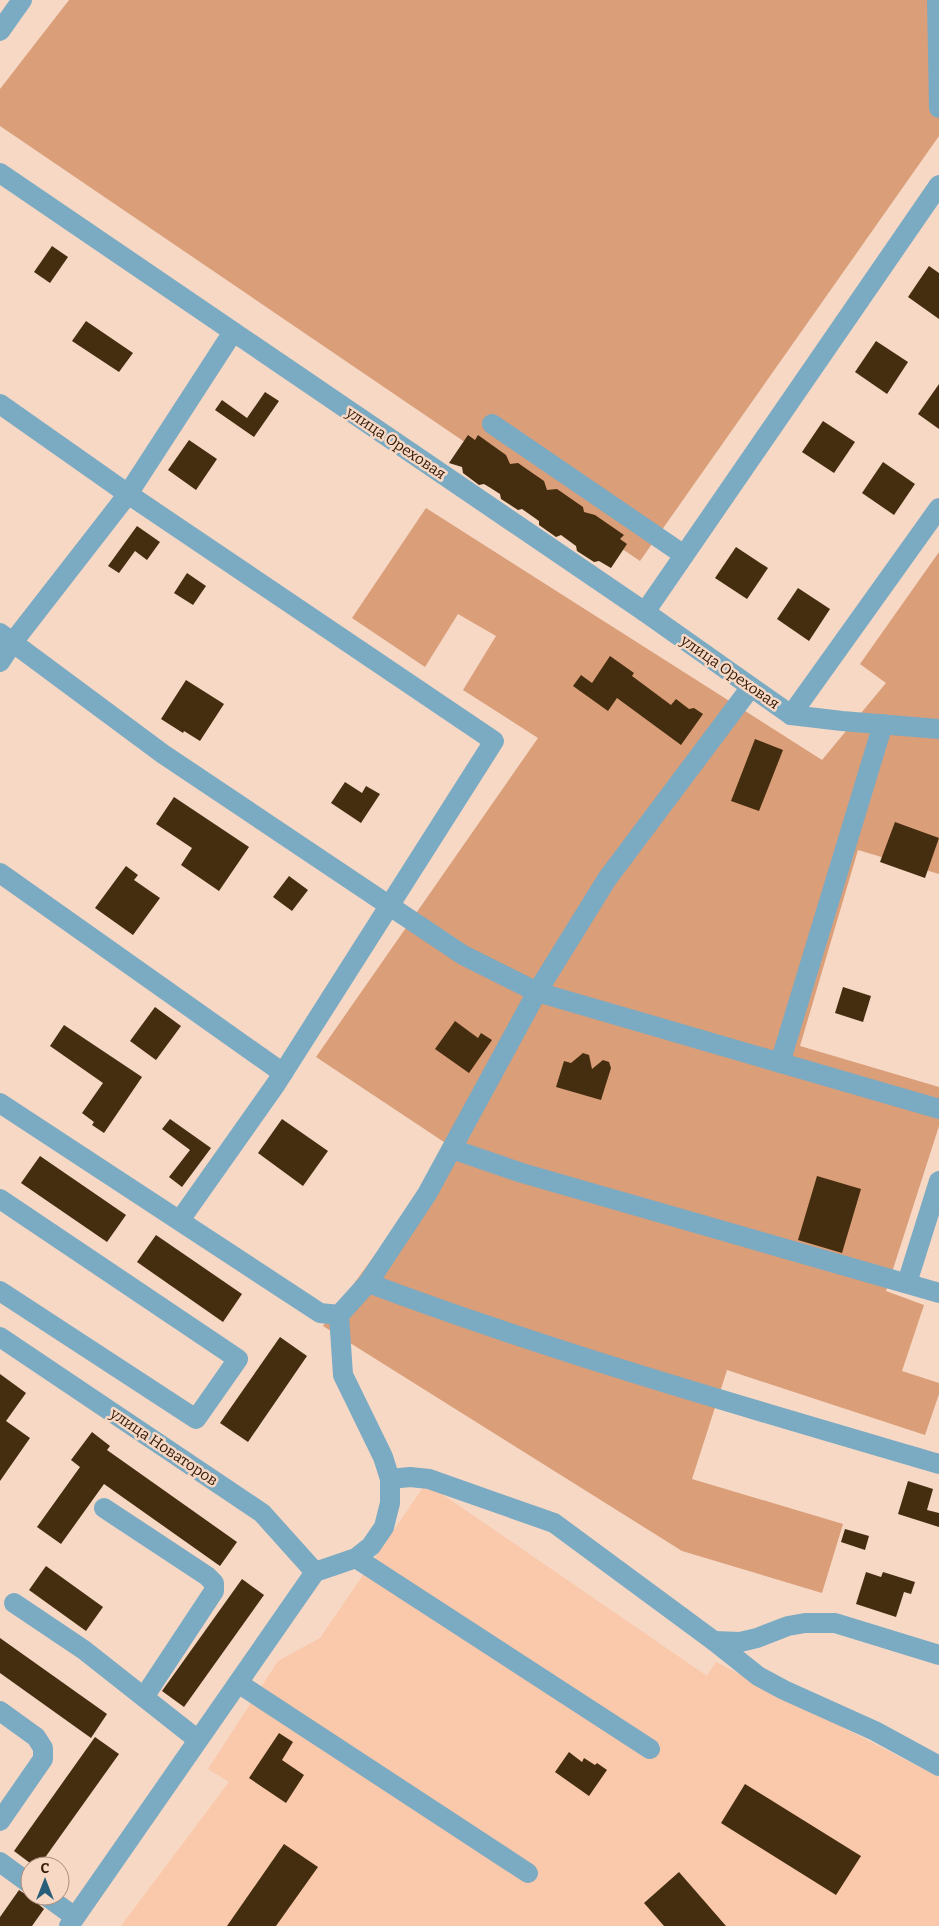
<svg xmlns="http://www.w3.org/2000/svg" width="939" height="1926" viewBox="0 0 939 1926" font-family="Bitter,serif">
	<rect width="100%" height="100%" fill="#f6d8c5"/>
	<!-- built -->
	<path fill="#fac8aa" d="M426,1483L707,1676L716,1662L939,1777V1926H121L229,1782L208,1769L278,1661L320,1638Z"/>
	<!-- green -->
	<g fill="#da9e79">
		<path d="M69,0H939V136L640,561L0,126V89Z"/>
		<path d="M426,508L822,760L886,683L860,664L939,552V874L858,850L800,1046L939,1087V1126L886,1291L924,1305L902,1371L939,1383V1394L925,1435L727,1370L692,1479L843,1524L822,1593L682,1551L323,1326L453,1148L316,1057L538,738L463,690L496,636L458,614L425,667L352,618Z"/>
	</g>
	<!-- building -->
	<g fill="#442e0f">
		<path d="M52,246L68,257L50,283L34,272Z"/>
		<path d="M929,266L939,273V319L908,297Z"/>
		<path d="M86,321L133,353L119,372L72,341Z"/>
		<path d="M876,341L908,362L887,394L855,372Z"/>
		<path d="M939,384V429L918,414Z"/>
		<path d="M265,392L279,401L254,437L215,410L222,400L247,418Z"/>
		<path d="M823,421L855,442L834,473L802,452Z"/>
		<path d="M468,435L475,440L478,435L506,455L510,464L518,463L544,481L547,490L557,489L583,507L584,512L595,515L624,535L620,539L627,544L611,568L599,561L594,562L577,551L576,546L561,535L556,537L539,525V521L522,509L518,510L501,499L500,494L489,487L484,484L479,485L463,473L462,467L449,463Z"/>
		<path d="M189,440L217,459L196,490L168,470Z"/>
		<path d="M883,462L915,484L894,515L862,493Z"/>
		<path d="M137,526L160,542L147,560L135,551L119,573L108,566Z"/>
		<path d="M736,547L768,568L747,599L715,578Z"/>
		<path d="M187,573L206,586L193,605L174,593Z"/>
		<path d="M798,588L830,609L809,641L777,619Z"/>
		<path d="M610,656L634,673L632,676L671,705L676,699L689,709L694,708L703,714L681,745L617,698L608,711L573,686L581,675L592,683Z"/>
		<path d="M186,680L224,704L200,741L184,731L183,733L161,719Z"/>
		<path d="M755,739L783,750L759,811L731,801Z"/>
		<path d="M345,782L362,793L366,786L380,794L361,823L331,803Z"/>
		<path d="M174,797L249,847L219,891L181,865L192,848L156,824Z"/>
		<path d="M895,822L939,838L925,878L880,862Z"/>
		<path d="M126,866L138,875L134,880L160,898L133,935L95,908Z"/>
		<path d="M289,876L308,890L292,911L273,897Z"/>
		<path d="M843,987L871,996L863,1022L835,1013Z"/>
		<path d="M155,1007L181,1026L156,1060L130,1041Z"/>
		<path d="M455,1021L478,1038L481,1033L492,1040L469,1073L435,1049Z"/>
		<path d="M64,1025L142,1077L104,1133L92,1125L94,1122L82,1113L103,1083L50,1046Z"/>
		<path d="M583,1053L589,1055L592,1069L603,1060L609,1062L611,1068L601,1100L556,1087L564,1061L571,1063Z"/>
		<path d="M170,1119L211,1148L182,1187L169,1177L190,1150L162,1129Z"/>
		<path d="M282,1119L328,1151L303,1186L258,1153Z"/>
		<path d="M40,1156L126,1215L107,1242L21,1183Z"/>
		<path d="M817,1176L861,1189L842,1253L798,1240Z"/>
		<path d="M156,1235L242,1294L223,1322L137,1262Z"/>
		<path d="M280,1337L307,1356L248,1442L220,1423Z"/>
		<path d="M0,1374L26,1393L6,1421L30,1438L0,1481Z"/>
		<path d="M92,1432L110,1446L107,1450L237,1542L220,1566L104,1484L61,1544L37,1527L80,1467L71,1460Z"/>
		<path d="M908,1481L933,1489L927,1510L939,1513V1527L898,1514Z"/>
		<path d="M845,1529L869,1536L865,1550L841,1542Z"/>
		<path d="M46,1566L103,1607L86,1631L29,1590Z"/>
		<path d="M866,1572L881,1577L883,1572L915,1582L911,1594L904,1592L896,1617L856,1604Z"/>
		<path d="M242,1579L264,1595L184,1707L162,1691Z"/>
		<path d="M0,1638L107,1714L91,1738L0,1673Z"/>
		<path d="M279,1733L293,1742L282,1760L304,1775L286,1803L249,1778Z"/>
		<path d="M95,1737L119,1754L39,1866H34L14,1851Z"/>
		<path d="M569,1752L582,1762L584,1758L595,1765L597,1763L607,1770L589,1796L555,1772Z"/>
		<path d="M745,1784L861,1856L836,1895L721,1823Z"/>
		<path d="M284,1844L318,1867L276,1926H227Z"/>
		<path d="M679,1872L726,1926H664L644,1903Z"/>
		<path d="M19,1890L28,1896H34L35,1901L44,1909L32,1926H0V1917Z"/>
	</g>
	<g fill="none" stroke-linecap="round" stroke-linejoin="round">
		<!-- minor -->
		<g stroke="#7baac3" stroke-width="20">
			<path d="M937,0L939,108"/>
			<path d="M0,31L22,0"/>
			<path d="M0,173L645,612L791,715L842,721L939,729"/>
			<path d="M0,404L128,494L494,741L276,1084L180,1220"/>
			<path d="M492,424L684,555"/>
			<path d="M645,612L939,185"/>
			<path d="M0,633L163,754L463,955L537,992L939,1109"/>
			<path d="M0,662L13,642L128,494L233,332"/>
			<path d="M791,715L939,508"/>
			<path d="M0,873L283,1073"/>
			<path d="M780,1063L883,724"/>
			<path d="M0,1103L320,1313L339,1315"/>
			<path d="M452,1149L522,1173L939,1293"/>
			<path d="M0,1199L238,1359L196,1419L0,1291"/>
			<path d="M368,1283C555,1353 748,1408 939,1464"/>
			<path d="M907,1283L939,1181"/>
			<path d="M0,1337L262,1513L315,1572"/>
			<path d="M390,1479L410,1477L429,1479L554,1523L714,1641L758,1676L784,1690L875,1731L939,1766"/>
			<path d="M104,1508L207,1576L214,1583V1591L144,1697"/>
			<path d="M356,1558L650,1749"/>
			<path d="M14,1603L84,1650L198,1740"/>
			<path d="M714,1641L740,1642L757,1638L788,1626L805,1623H835L939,1655"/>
			<path d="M238,1683L528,1873"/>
			<path d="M0,1711L36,1737L43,1748V1759L0,1821"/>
			<path d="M0,1862L30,1884"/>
			<path d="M46,1896L75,1917"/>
			<path d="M69,1926L315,1572L356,1558L371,1546L384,1527L390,1503V1479L383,1457L343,1375L339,1315L368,1283L427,1194L537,992L607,879L751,687"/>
		</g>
	</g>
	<g text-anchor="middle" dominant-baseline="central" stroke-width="5" stroke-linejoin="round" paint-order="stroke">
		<!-- street labels -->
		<g font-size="15" fill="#341906" stroke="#f6d8c5">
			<text transform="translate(396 443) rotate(34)">улица Ореховая</text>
			<text transform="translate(730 672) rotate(35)">улица Ореховая</text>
			<text transform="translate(164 1447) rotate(34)">улица Новаторов</text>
		</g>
	</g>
	<!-- north arrow -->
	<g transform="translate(45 1881)"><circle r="24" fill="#f6d8c5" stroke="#a88c79"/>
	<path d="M0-4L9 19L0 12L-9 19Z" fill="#285e79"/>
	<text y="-8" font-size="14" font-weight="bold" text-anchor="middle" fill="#341906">С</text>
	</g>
</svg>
